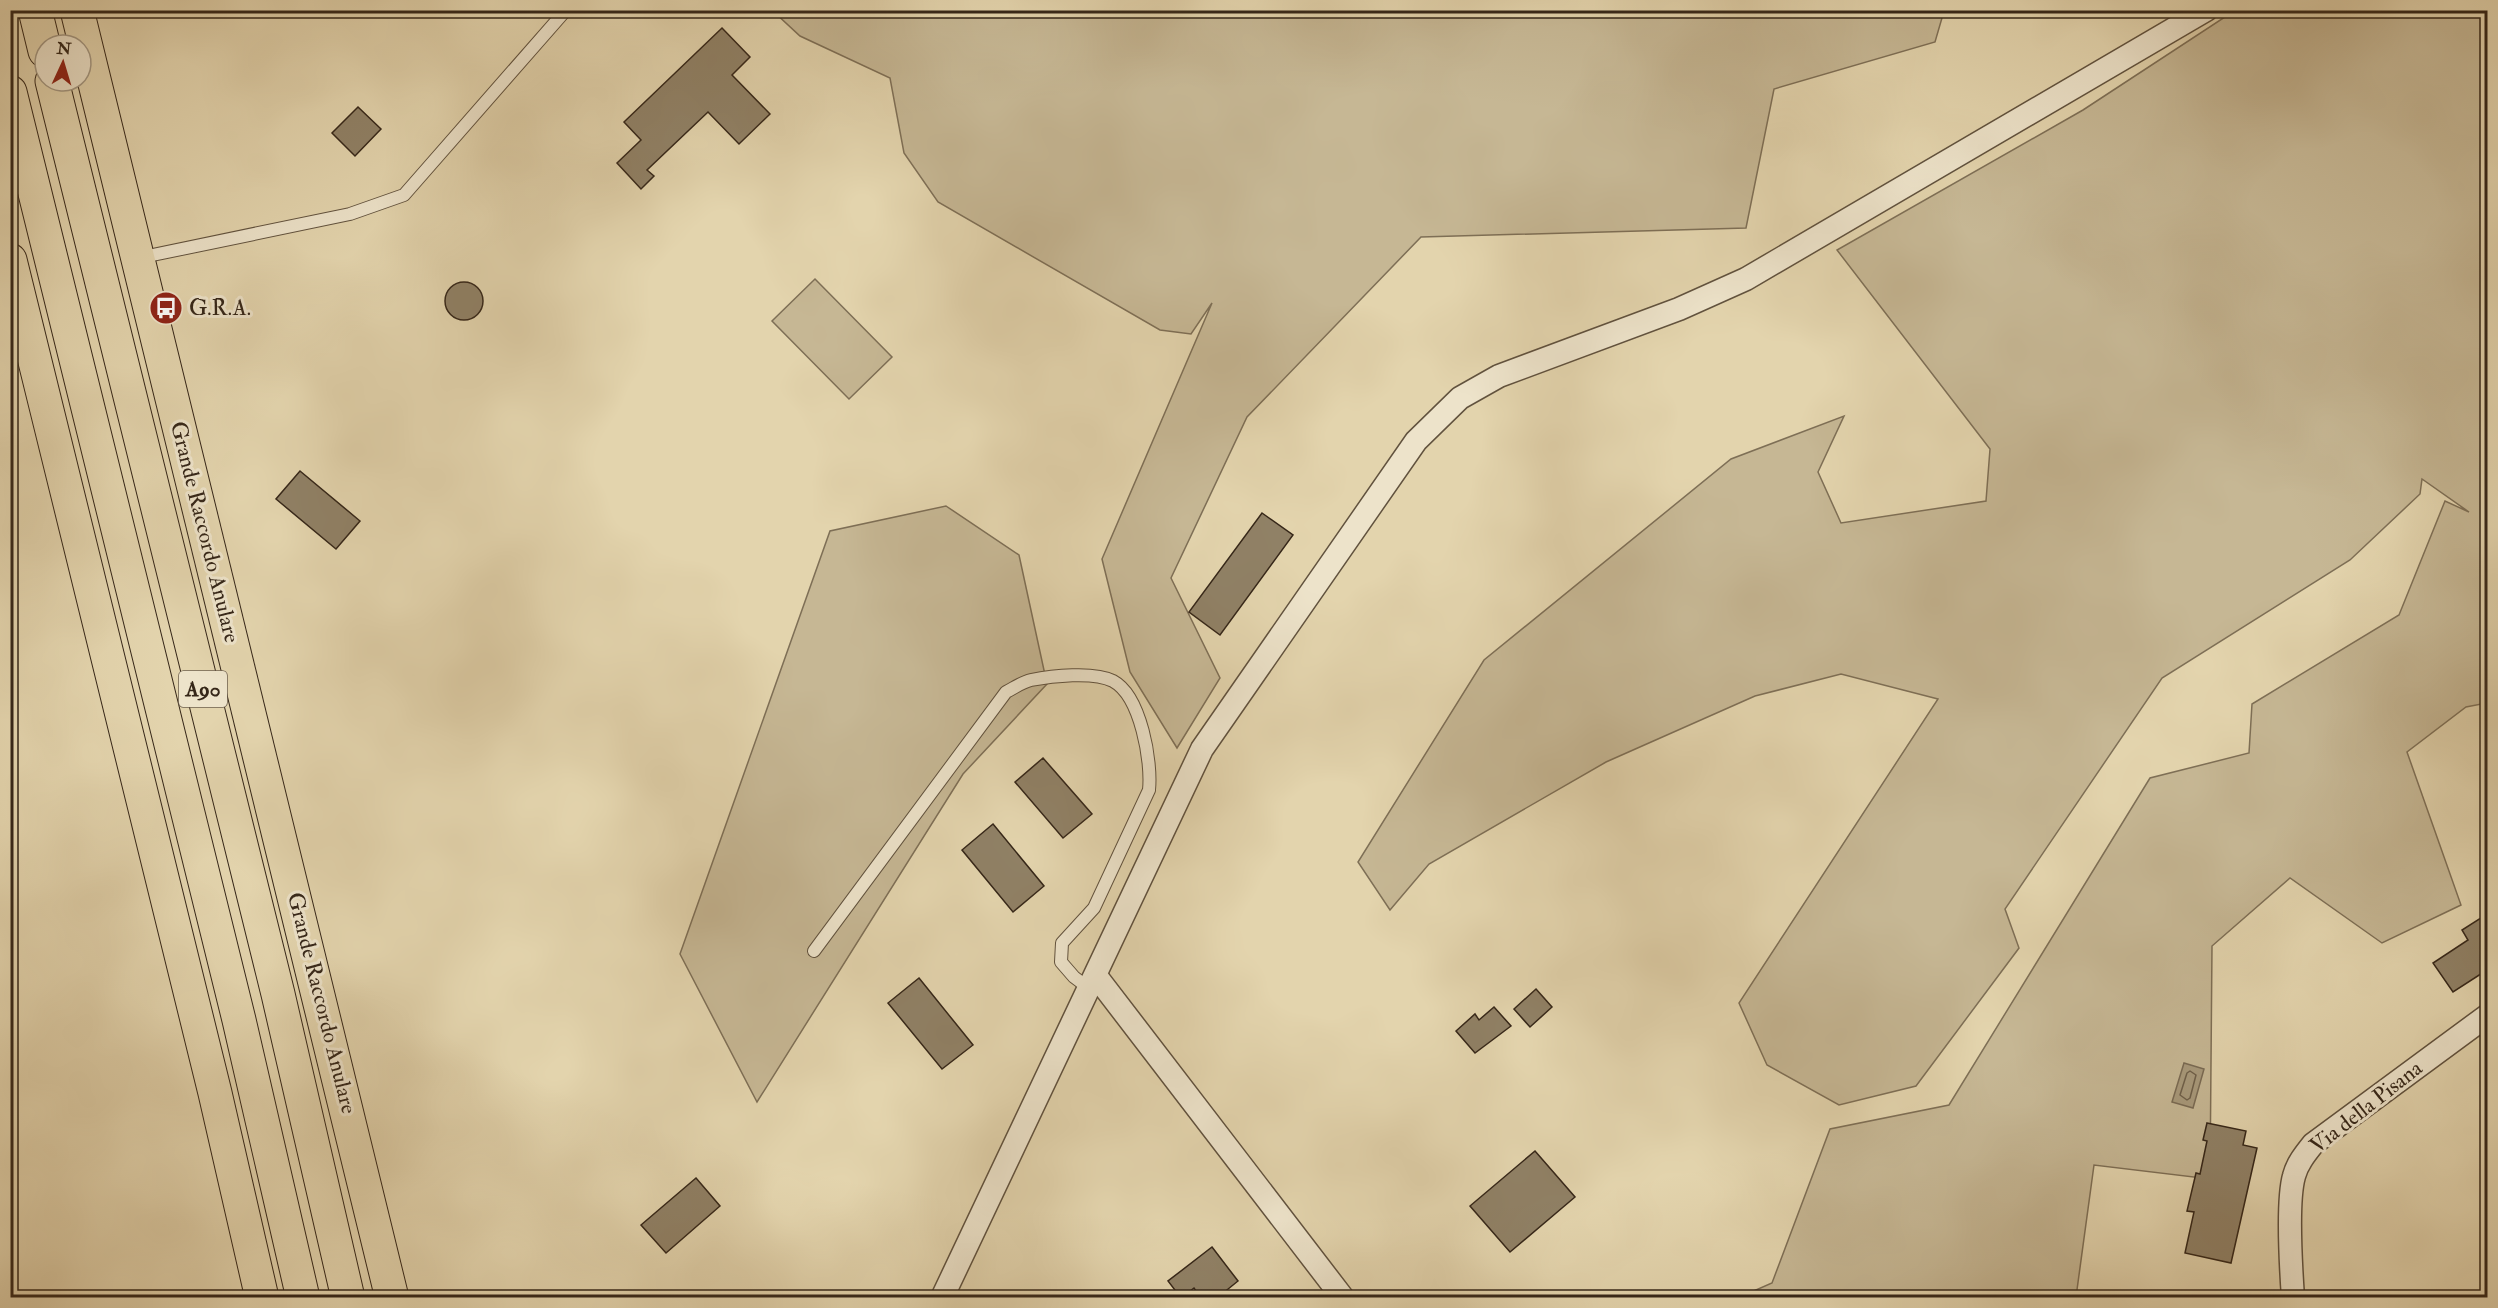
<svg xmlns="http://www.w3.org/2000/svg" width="2498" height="1308" viewBox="0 0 2498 1308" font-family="'IM FELL Double Pica',serif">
	<rect width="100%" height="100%" fill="#e3d4ad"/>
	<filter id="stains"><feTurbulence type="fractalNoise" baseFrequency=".00333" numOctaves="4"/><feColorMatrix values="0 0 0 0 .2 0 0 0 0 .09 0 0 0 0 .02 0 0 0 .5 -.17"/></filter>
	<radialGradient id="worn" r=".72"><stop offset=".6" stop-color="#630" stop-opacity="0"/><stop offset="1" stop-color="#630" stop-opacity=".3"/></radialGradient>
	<!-- green -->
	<g fill="#c6b794" stroke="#7e6f56" stroke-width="1.5">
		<path d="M773,11H1944L1935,42L1774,89L1746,228L1421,237L1247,417L1171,578L1220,678L1177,748L1130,672L1102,559L1212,303L1191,334L1160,330L938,202L904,153L890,78L800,36Z"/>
		<path d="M2234,11H2487V703L2466,707L2407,752L2461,905L2382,943L2290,878L2212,946L2210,1179L2094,1165L2076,1297H1740L1772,1283L1830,1129L1949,1105L2150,778L2249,753L2252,704L2399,615L2445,501L2469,512L2422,479L2420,494L2350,560L2162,678L2005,909L2019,948L1916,1086L1839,1105L1767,1065L1739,1003L1938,699L1841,674L1755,696L1606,762L1429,864L1390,910L1358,862L1484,660L1731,459L1844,416L1818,472L1841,523L1986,501L1990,449L1837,250L2083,110Z"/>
		<path d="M815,279L892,357L849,399L772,321Z"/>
		<path d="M946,506L1019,555L1047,684L963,774L757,1102L680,954L830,531Z"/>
	</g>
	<!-- water -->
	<path fill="#a8997b" stroke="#7a6b54" stroke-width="1.5" d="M2184,1063L2204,1069L2193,1108L2172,1102Z"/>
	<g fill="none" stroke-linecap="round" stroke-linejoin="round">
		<!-- shore -->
		<path stroke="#6f604a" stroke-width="1.5" d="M2190,1071L2196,1075L2190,1098L2187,1100L2180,1095L2187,1073Z"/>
	</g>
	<!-- building -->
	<g fill="#908166" stroke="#362719" stroke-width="1.5">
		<path d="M722,28L750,57L732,75L770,114L739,144L708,112L647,170L654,176L641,189L617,163L641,140L624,122Z"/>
		<path d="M358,107L381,129L355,156L332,133Z"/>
		<circle cx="464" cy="301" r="19"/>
		<path d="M300,471L360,521L336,549L276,499Z"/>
		<path d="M1262,513L1293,535L1220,635L1189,612Z"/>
		<path d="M1043,758L1092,814L1063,838L1015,782Z"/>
		<path d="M993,824L1044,886L1013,912L962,850Z"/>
		<path d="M2487,914V970L2453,992L2433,963L2468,940L2462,930Z"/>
		<path d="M919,978L973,1045L942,1069L888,1003Z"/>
		<path d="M1536,989L1552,1007L1530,1027L1514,1009Z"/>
		<path d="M1494,1007L1511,1026L1475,1053L1456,1031L1475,1014L1479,1020Z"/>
		<path d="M2207,1123L2246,1131L2243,1145L2257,1148L2231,1263L2185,1253L2194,1212L2187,1211L2196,1173L2200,1174L2207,1141L2203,1140Z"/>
		<path d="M1535,1151L1575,1197L1510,1252L1470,1206Z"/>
		<path d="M696,1178L720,1206L666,1253L641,1225Z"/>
		<path d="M1212,1247L1238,1281L1217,1298H1201L1194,1288L1181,1298L1168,1281Z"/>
	</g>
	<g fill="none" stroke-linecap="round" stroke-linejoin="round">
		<!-- lane casing -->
		<g stroke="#61523e" stroke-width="14">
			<g id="lane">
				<path d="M138,258L350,214L404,195L566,10"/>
				<path d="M814,951L1006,692C1014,688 1022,682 1031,680C1051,676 1094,671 1113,681C1141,696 1152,762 1149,790L1094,908L1062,943L1061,962L1074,977L1090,989"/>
			</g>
		</g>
		<!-- street casing -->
		<g stroke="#61523e" stroke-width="25">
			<g id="street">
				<path d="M1096,976L1343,1298"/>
				<path d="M942,1298L1202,749L1416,441L1460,398L1499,376L1679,309L1746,279L2206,10"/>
				<path d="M2293,1298C2291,1269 2287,1201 2294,1176C2297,1164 2305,1154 2313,1144L2488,1015"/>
			</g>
		</g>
		<!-- highway casing -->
		<g stroke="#362719" stroke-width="35">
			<g id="highway">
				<path d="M35,10L45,51"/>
				<path d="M77,10L392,1298"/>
				<path d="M52,81L278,994L348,1298"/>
				<path d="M10,92L239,1020L303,1298"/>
				<path d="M10,260L215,1093L262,1298"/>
			</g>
		</g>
		<!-- lane -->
		<use href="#lane" stroke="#ede3ca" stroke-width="12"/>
		<!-- street -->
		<use href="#street" stroke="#ede3ca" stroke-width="22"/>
		<!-- highway -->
		<use href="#highway" stroke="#e3d4ad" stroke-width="33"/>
	</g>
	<!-- icons -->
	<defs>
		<g id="bus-disc" transform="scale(1.725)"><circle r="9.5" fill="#8f2418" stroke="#ede3ca"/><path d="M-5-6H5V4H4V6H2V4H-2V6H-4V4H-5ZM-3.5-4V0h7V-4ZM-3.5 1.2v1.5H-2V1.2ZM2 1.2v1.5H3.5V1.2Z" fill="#fff"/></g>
	</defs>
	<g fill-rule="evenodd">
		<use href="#bus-disc" x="166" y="308"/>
	</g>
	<g text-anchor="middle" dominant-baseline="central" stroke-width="6" stroke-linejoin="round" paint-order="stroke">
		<!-- shield labels -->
		<rect fill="#ede3ca" stroke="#6d5f4e" stroke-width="1.5" x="179" y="671" width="48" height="36" rx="4.5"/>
		<g font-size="21" font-weight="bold" fill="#362719">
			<text x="203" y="689">A90</text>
		</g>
		<!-- poi labels -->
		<g font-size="22" fill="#362719" stroke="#ede3ca" text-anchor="start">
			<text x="189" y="308">G.R.A.</text>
		</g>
		<!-- street labels -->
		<g font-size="22" fill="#362719" stroke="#ede3ca">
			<text transform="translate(205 532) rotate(76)">Grande Raccordo Anulare</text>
			<text transform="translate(322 1003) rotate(76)">Grande Raccordo Anulare</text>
			<text transform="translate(2366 1107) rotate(-38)">Via della Pisana</text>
		</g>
	</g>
	<!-- margin -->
	<rect width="2498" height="1308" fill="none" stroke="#e3d4ad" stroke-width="36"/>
	<rect x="12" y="12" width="2474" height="1284" fill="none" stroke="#362719" stroke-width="3"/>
	<rect x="18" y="18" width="2462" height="1272" fill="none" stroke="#362719" stroke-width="1.5"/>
	<!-- north arrow -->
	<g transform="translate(63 63) rotate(4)"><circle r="28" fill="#ede3ca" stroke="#a49883" stroke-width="1.5"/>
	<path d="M0-4.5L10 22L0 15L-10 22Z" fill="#8f2418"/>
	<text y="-9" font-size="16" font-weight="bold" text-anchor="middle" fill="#362719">N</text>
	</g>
	<rect width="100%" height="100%" filter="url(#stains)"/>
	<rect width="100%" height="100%" fill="url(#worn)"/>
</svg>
